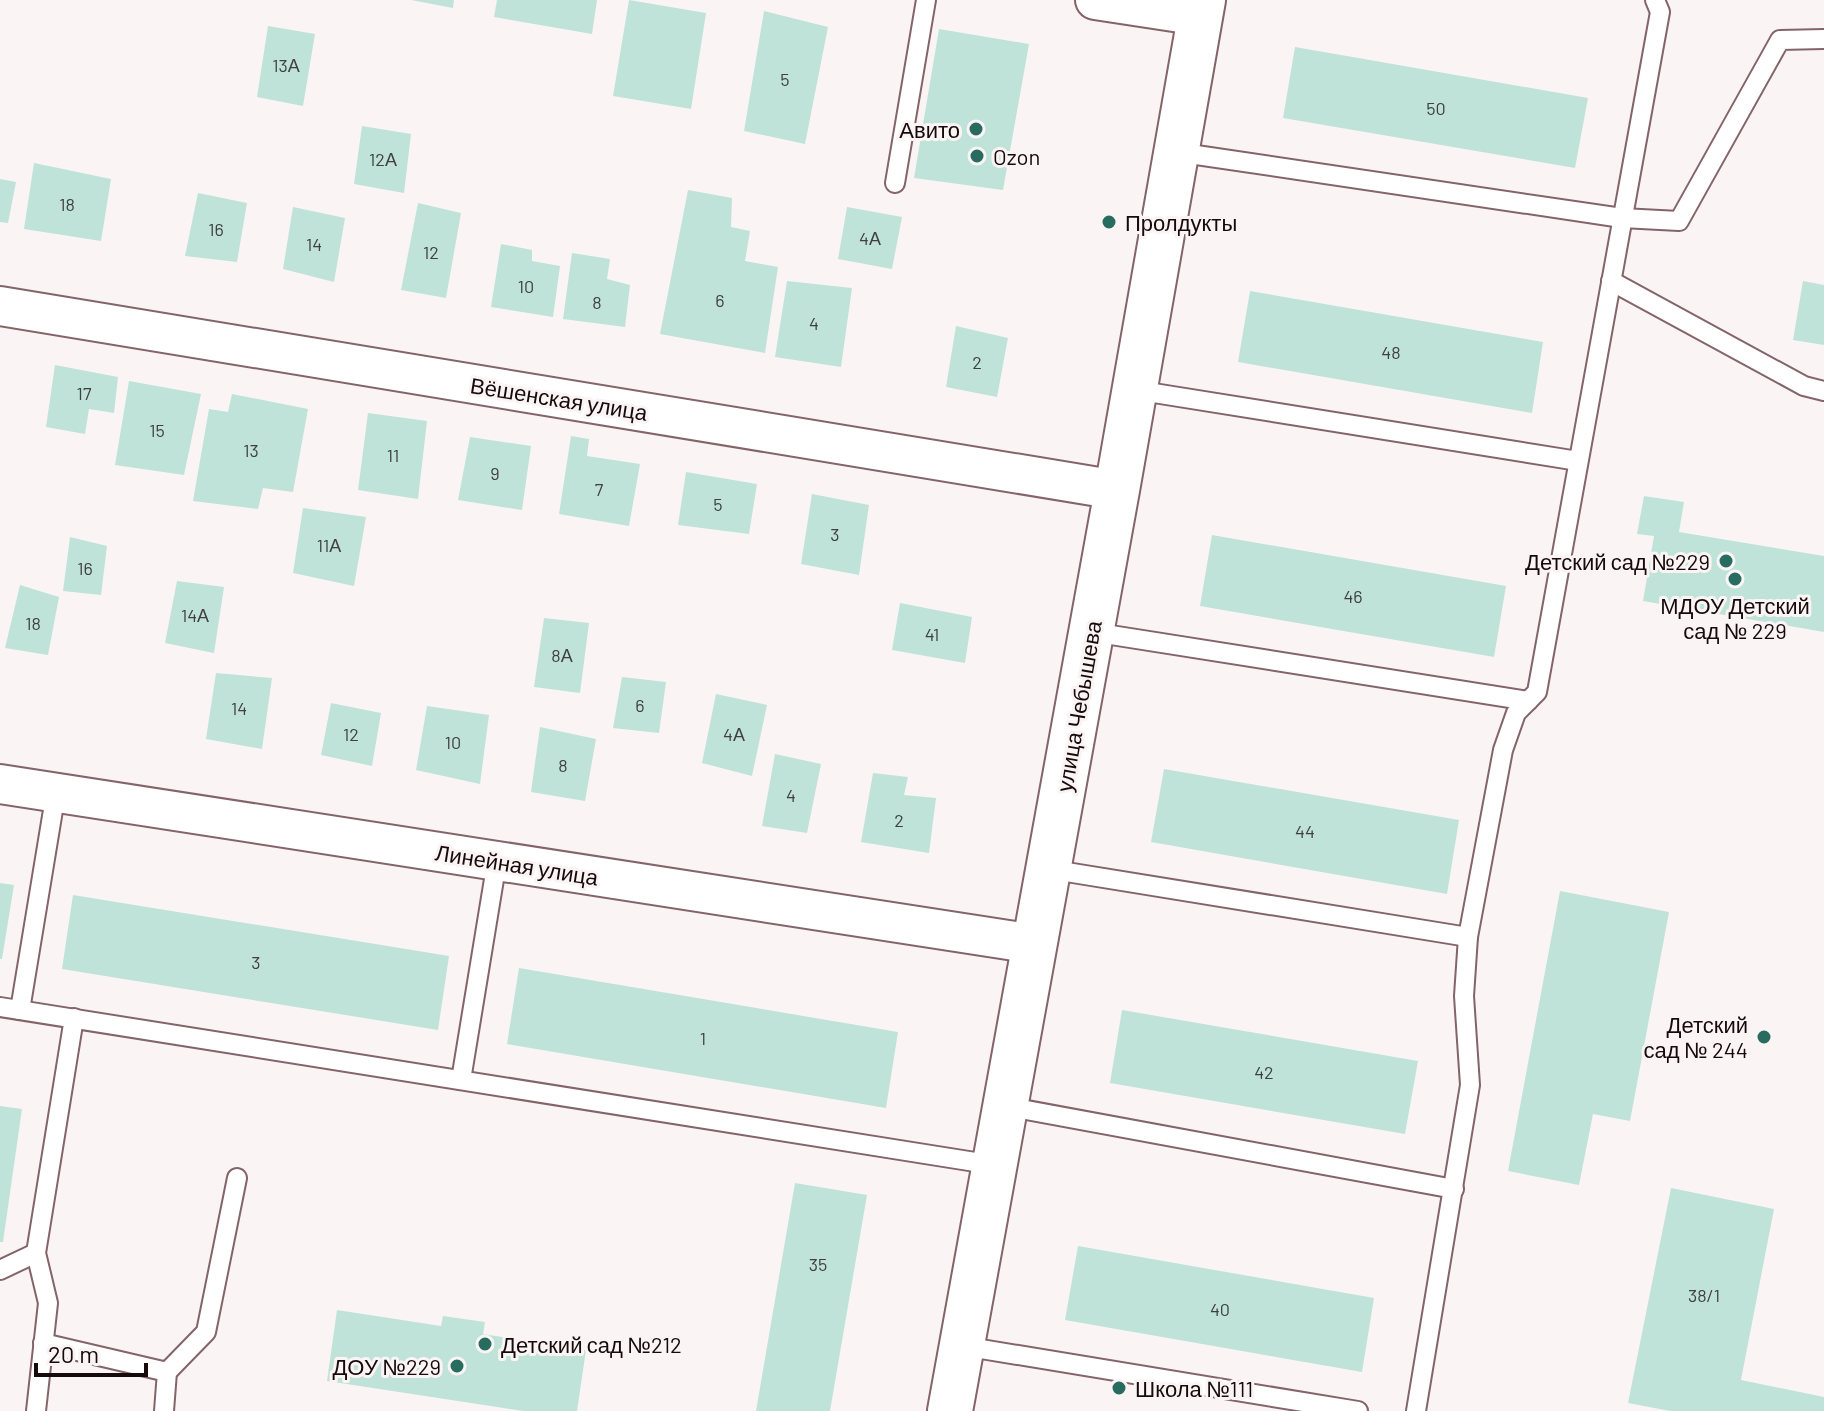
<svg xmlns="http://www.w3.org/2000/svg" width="1824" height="1411" viewBox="0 0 1824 1411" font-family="Barlow,sans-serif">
	<rect width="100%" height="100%" fill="#fbf4f5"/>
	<!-- building -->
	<g fill="#bfe3d9">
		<path d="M411,0H454L453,8Z"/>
		<path d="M497,0H597L592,34L494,17Z"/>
		<path d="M629,0L706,13L691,109L613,96Z"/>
		<path d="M764,11L828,27L805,144L744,131Z"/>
		<path d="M268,26L315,34L303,106L257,97Z"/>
		<path d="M939,29L1029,44L1003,190L914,178Z"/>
		<path d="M1295,47L1588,98L1575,168L1283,118Z"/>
		<path d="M362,126L411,134L404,193L354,184Z"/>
		<path d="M34,163L111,179L101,241L24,229Z"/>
		<path d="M0,179L16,182L8,223L0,222Z"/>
		<path d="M688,190L732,198L731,227L750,231L745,261L778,267L765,353L660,334Z"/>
		<path d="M198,193L247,203L237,262L185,256Z"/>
		<path d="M418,203L461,213L446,298L401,290Z"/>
		<path d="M293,207L345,218L334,282L283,269Z"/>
		<path d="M847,207L902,217L892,269L838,259Z"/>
		<path d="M501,244L532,250V261L560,266L553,317L491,307Z"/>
		<path d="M572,253L610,259L607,279L630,285L625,327L563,319Z"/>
		<path d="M787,281L852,288L841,367L775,357Z"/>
		<path d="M1803,281L1824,285V345L1793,340Z"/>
		<path d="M1250,291L1543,342L1532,413L1238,362Z"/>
		<path d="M956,326L1008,338L997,397L946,387Z"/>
		<path d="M55,365L118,377L114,413L89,409L85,434L46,427Z"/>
		<path d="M129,381L201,394L184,475L115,465Z"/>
		<path d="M232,394L308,409L293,492L263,488L258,509L193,501L209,409L228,412Z"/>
		<path d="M368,413L427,421L418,499L358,490Z"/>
		<path d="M571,436L589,439L587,456L640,464L629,526L559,514Z"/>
		<path d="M470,437L531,446L522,510L458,500Z"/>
		<path d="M686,472L757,484L749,534L678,525Z"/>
		<path d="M812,494L869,505L859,575L801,564Z"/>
		<path d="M1644,496L1684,502L1679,532L1824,556V632L1643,601L1654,536L1637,534Z"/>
		<path d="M303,508L366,517L354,586L293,573Z"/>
		<path d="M1212,535L1506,586L1494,657L1200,606Z"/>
		<path d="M70,537L107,546L101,595L63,591Z"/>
		<path d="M177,581L224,587L214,653L165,643Z"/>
		<path d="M20,585L59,597L48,655L5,648Z"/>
		<path d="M900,603L972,617L965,663L892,650Z"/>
		<path d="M544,618L589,623L580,693L534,687Z"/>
		<path d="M216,673L272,678L262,749L206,739Z"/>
		<path d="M622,677L666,682L659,733L613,728Z"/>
		<path d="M716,694L767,705L752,776L702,763Z"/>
		<path d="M331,703L381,713L372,766L321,755Z"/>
		<path d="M427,706L489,715L480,784L416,770Z"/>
		<path d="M540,727L596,739L585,801L531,792Z"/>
		<path d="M775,754L821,764L807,833L762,826Z"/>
		<path d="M1164,769L1459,820L1447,894L1151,842Z"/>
		<path d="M873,773L908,777L904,795L936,798L929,853L861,842Z"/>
		<path d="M0,883L14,885L2,959H0Z"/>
		<path d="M1560,891L1669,912L1630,1121L1593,1114L1579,1185L1508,1171Z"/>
		<path d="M73,895L449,956L438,1030L62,969Z"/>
		<path d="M519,968L898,1032L886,1108L507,1044Z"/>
		<path d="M1122,1010L1418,1061L1405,1134L1110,1083Z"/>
		<path d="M0,1106L22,1109L3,1242H0Z"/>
		<path d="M795,1183L867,1195L830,1411H756Z"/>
		<path d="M1671,1188L1774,1209L1741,1380L1824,1397V1411H1670L1628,1403Z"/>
		<path d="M1078,1246L1374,1298L1362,1372L1065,1320Z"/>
		<path d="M337,1310L441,1326L443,1316L485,1322L483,1334L586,1350L577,1411H523L327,1381Z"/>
	</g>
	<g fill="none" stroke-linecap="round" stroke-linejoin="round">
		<!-- lane casing -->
		<g stroke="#836469" stroke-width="22">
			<g id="lane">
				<path d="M1176,152L1622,218L1679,221L1780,40L1824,39"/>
				<path d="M895,183L926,0"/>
				<path d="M1611,281L1804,386L1824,391"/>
				<path d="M1135,390L1578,461"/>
				<path d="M1092,632L1528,701"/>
				<path d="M1048,869L1468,937"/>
				<path d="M0,1007L994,1165"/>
				<path d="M20,1010L56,792"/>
				<path d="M461,1080L497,861"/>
				<path d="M1005,1106L1454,1189"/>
				<path d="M0,1270L36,1253"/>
				<path d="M43,1343L167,1372L206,1332L237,1178"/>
				<path d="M963,1346L1358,1411"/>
				<path d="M36,1411L48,1303L36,1253L74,1018"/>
				<path d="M164,1411L167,1372"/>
				<path d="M1416,1411L1470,1085L1464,996L1468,937L1503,750L1516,713L1537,692L1660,12L1655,0"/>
			</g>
		</g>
		<!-- street casing -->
		<g stroke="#836469" stroke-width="42">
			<g id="street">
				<path d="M1095,0L1200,16"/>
				<path d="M0,306L1117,490"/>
				<path d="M0,784L1034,944"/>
			</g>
		</g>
		<!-- secondary casing -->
		<g stroke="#836469" stroke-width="48">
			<path id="secondary" d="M950,1411L1117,490L1203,0"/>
		</g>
		<!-- lane -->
		<use href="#lane" stroke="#fff" stroke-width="18"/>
		<!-- street -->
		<use href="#street" stroke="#fff" stroke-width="38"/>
		<!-- secondary -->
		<use href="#secondary" stroke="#fff" stroke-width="44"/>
	</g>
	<!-- markers -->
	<g fill="#286c5f" stroke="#fbf4f5" stroke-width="3">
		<circle cx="976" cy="129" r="8"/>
		<circle cx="977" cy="156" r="8"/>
		<circle cx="1109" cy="222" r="8"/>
		<circle cx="1726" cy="561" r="8"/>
		<circle cx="1735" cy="579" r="8"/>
		<circle cx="1764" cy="1037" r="8"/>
		<circle cx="485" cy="1344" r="8"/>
		<circle cx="457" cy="1366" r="8"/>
		<circle cx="1119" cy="1388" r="8"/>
	</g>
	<g text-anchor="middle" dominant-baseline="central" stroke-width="6" stroke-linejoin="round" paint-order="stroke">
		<!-- number labels -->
		<g font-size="18" fill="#40403f">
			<text x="286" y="65">13А</text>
			<text x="785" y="79">5</text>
			<text x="1436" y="108">50</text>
			<text x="383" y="159">12А</text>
			<text x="67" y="204">18</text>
			<text x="216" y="229">16</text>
			<text x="870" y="238">4А</text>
			<text x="314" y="244">14</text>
			<text x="431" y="252">12</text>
			<text x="526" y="286">10</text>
			<text x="720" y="300">6</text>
			<text x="597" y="302">8</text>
			<text x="814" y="323">4</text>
			<text x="1391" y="352">48</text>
			<text x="977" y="362">2</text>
			<text x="84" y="393">17</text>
			<text x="157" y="430">15</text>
			<text x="251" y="450">13</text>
			<text x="393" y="455">11</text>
			<text x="495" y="473">9</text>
			<text x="599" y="489">7</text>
			<text x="718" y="504">5</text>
			<text x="835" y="534">3</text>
			<text x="329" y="545">11А</text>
			<text x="85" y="568">16</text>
			<text x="1353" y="596">46</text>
			<text x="195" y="615">14А</text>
			<text x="33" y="623">18</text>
			<text x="932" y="634">41</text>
			<text x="562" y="655">8А</text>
			<text x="640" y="705">6</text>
			<text x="239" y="708">14</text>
			<text x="351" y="734">12</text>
			<text x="734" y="734">4А</text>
			<text x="453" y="742">10</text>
			<text x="563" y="765">8</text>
			<text x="791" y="795">4</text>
			<text x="899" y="820">2</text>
			<text x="1305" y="831">44</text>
			<text x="256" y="962">3</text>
			<text x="703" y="1038">1</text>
			<text x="1264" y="1072">42</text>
			<text x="818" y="1264">35</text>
			<text x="1704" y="1295">38/1</text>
			<text x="1220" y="1309">40</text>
		</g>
		<!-- poi labels -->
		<g font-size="22" fill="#160a0c" stroke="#fbf4f5" text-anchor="end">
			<text x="960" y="129">Авито</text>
			<text x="993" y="156" text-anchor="start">Ozon</text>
			<text x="1125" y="222" text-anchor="start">Пролдукты</text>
			<text x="1710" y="561">Детский сад №229</text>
			<text x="1735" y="605" text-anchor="middle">МДОУ Детский<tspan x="1735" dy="25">сад № 229</tspan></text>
			<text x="1748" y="1024">Детский<tspan x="1748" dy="25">сад № 244</tspan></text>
			<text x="501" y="1344" text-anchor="start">Детский сад №212</text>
			<text x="441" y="1366">ДОУ №229</text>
			<text x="1135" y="1388" text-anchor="start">Школа №111</text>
		</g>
		<!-- street labels -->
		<g font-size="22" fill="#160a0c" stroke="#fbf4f5">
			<text transform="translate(559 398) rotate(9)">Вёшенская улица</text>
			<text transform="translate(1078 706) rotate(-80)">улица Чебышева</text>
			<text transform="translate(517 864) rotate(9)">Линейная улица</text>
		</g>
	</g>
	<!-- scale -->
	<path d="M36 1363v12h110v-12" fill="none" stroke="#160a0c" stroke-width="4"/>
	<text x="48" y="1363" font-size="24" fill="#160a0c" stroke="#fbf4f5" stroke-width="6" paint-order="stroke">20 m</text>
</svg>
